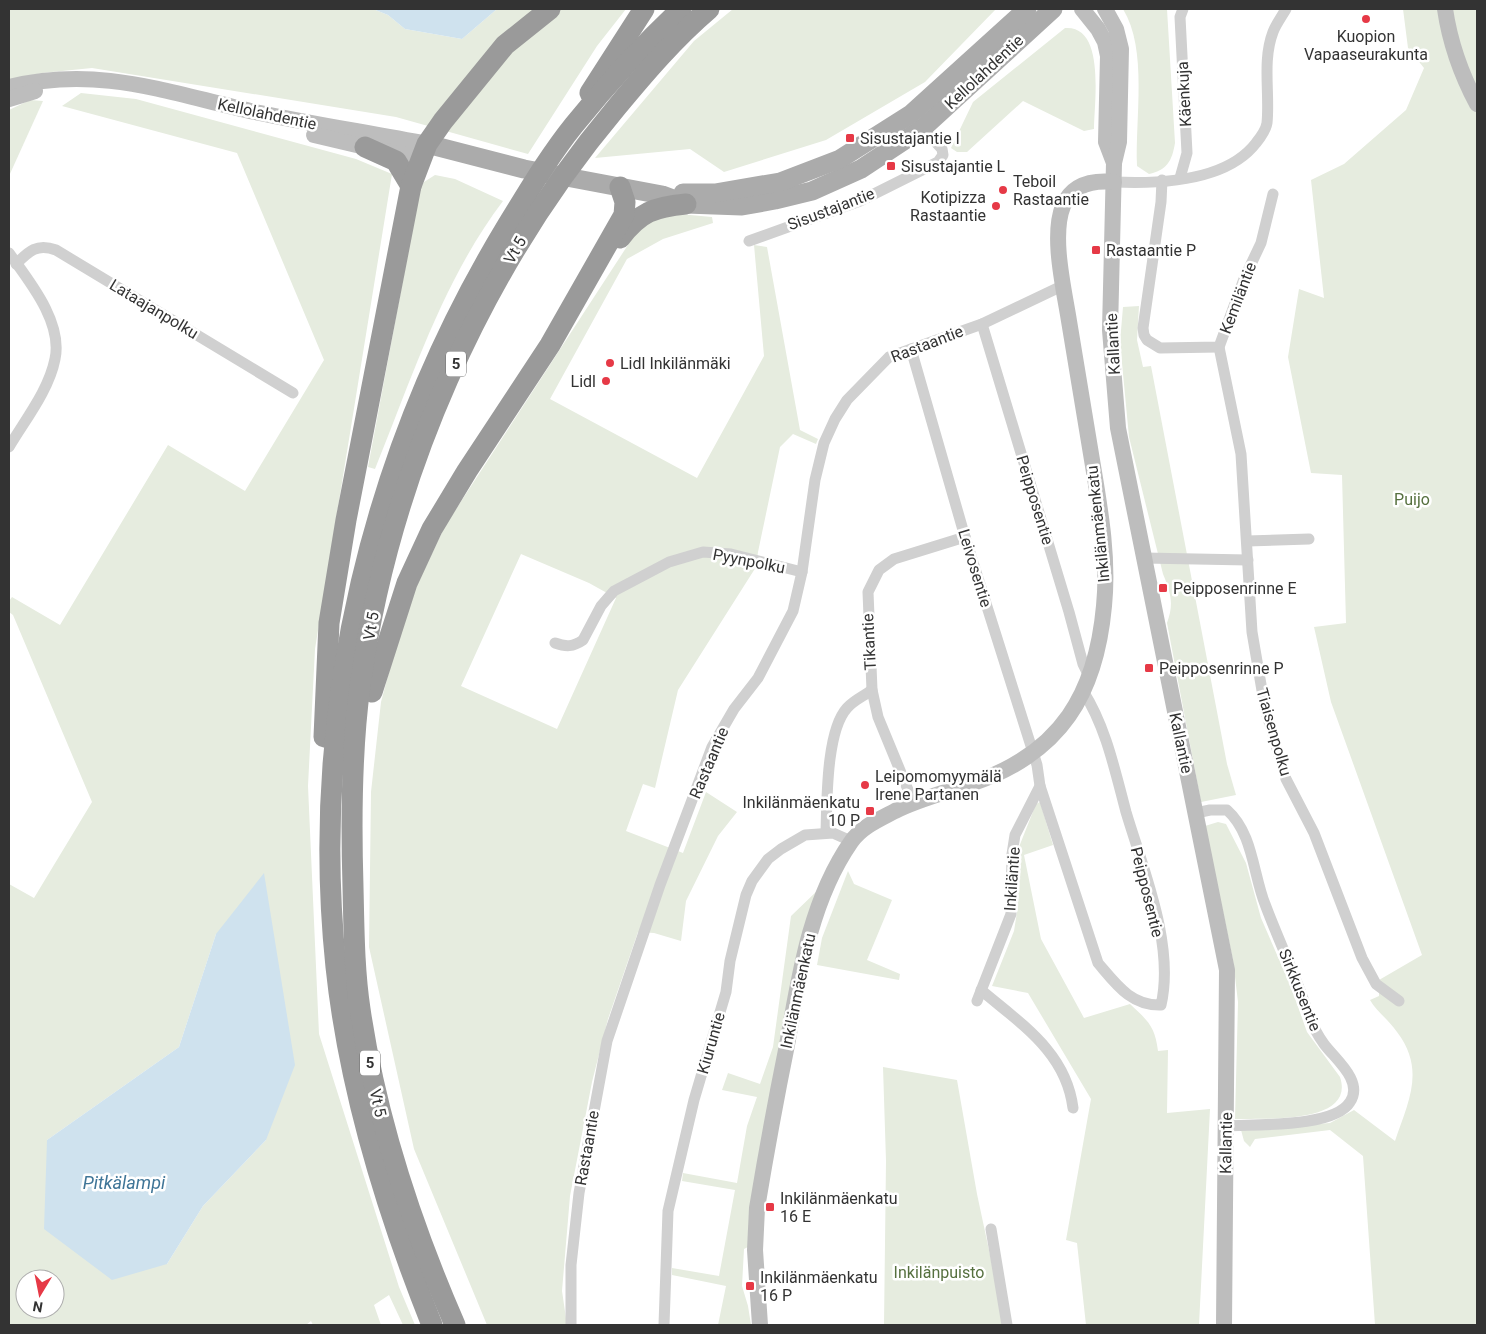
<svg xmlns="http://www.w3.org/2000/svg" width="1486" height="1334" viewBox="0 0 1486 1334" font-family="Roboto,sans-serif">
	<rect width="100%" height="100%" fill="#fff"/>
	<!-- green -->
	<g fill="#e6ecdf" fill-rule="evenodd">
		<path d="M9,9H373L388,15L405,29L462,39L497,9H626L597,46L528,154L396,117L92,68L42,73L9,80Z"/>
		<path d="M733,9H996L925,82L826,140L724,172L690,149L595,158L694,41Z"/>
		<path d="M1123,9H1167L1175,143C1172,161 1167,170 1149,174L1137,166C1135,118 1148,50 1123,9Z"/>
		<path d="M1403,9H1477V1325H1375L1363,1156L1330,1130L1255,1139L1250,1147L1244,1141L1241,1130L1330,1123L1354,1110L1395,1141C1408,1102 1426,1070 1397,1032C1389,1020 1377,1012 1370,1000L1379,996V980L1422,955L1331,702L1314,627L1346,623L1342,475L1311,473L1288,357L1299,289L1324,298L1311,180L1344,164L1406,110L1424,68L1408,48Z"/>
		<path d="M1065,28C1106,25 1094,103 1094,129L1084,131L1023,101L967,152H957L951,148L973,102Z"/>
		<path d="M81,93L136,99L356,159L392,174L315,649L308,786L319,1034L399,1287L415,1325H403L389,1295L374,1305L381,1325H313L311,1321L306,1325H9V884L34,898L92,802L13,615L9,612V601L12,597L60,625L168,445L245,491L324,360L237,153L62,106ZM216,934L266,1140L203,1206L167,1264L47,1140L179,1047ZM25,1279H55V1309H25Z"/>
		<path d="M30,100L43,101L9,176V110Z"/>
		<path d="M435,175L455,179L503,201C443,280 412,378 375,469L368,467L420,189L424,182Z"/>
		<path d="M679,214L712,217L713,223L663,239L627,259L550,399L697,478L764,356L754,245L767,247L800,430L818,439L816,444L793,434L780,447L758,552L756,567L678,690L655,788L643,784L626,831L683,853L706,792L737,812L718,836L686,901L681,941L654,933L638,932L608,1019L592,1082L570,1196L562,1291L567,1325H487L414,1149L369,947L371,792L381,702L406,608L445,526L637,231L656,218ZM521,554L589,583L616,598L557,729L461,686Z"/>
		<path d="M1139,306L1137,340L1143,367L1151,366L1227,764L1236,795L1201,802L1167,623C1174,604 1171,593 1163,574L1129,437L1120,342L1123,307Z"/>
		<path d="M1040,802L1053,845L1024,855L1041,939L1084,1018L1130,1004C1148,1021 1155,1026 1158,1051L1168,1050L1167,1113L1210,1109L1199,1325H1086L1077,1243L1066,1240L1091,1099L1028,993L992,986L1014,931L1017,912V852L1036,804Z"/>
		<path d="M1218,822L1226,824L1246,863L1261,918L1291,987L1307,1032L1340,1077C1356,1125 1263,1118 1235,1119L1238,1002L1233,960L1205,826Z"/>
		<path d="M848,871L854,884L892,900L867,960L900,974L899,980L817,965L822,938Z"/>
		<path d="M818,890L748,1247L744,1249L742,1286L748,1306L751,1325H718L726,1286L672,1275V1268L719,1276L735,1190L682,1181L683,1173L737,1183L747,1126L757,1097L722,1090L728,1073L760,1084L773,1047L791,916Z"/>
		<path d="M883,1067L957,1080L977,1194L1005,1325H884L886,1161Z"/>
	</g>
	<!-- water -->
	<g fill="#cfe2ee">
		<path d="M373,9H497L462,39L405,29L388,15Z"/>
		<path d="M264,873L295,1065L266,1140L203,1206L167,1264L112,1280L44,1229L47,1140L179,1047L216,934Z"/>
	</g>
	<g fill="none" stroke-linecap="round" stroke-linejoin="round">
		<!-- street -->
		<g stroke="#d0d0d0" stroke-width="11">
			<path d="M1180,178L1187,153L1180,17L1183,9"/>
			<path d="M1162,180L1161,202L1143,328L1144,335L1147,340L1160,348L1219,347L1244,279L1261,243L1273,194"/>
			<path d="M1114,182C1159,184 1227,181 1256,143C1260,138 1266,130 1267,123C1270,93 1262,61 1273,32C1276,24 1282,16 1286,9"/>
			<path d="M749,241L860,201L938,162L943,155L942,149L920,125"/>
			<path d="M9,253C29,281 63,322 55,359C49,390 25,420 9,447"/>
			<path d="M16,264C29,251 37,243 56,250L293,393"/>
			<path d="M982,324L1069,612L1083,664L1089,676"/>
			<path d="M1219,347L1241,454L1252,632L1265,708L1286,779L1314,833L1362,958L1376,984L1399,1001"/>
			<path d="M911,349L965,537L1037,765L1040,786L1098,963C1116,984 1131,1006 1161,1005C1175,945 1143,869 1126,812C1115,771 1106,727 1083,691"/>
			<path d="M1247,541L1309,539"/>
			<path d="M1144,558L1248,560"/>
			<path d="M555,643C566,647 573,647 583,640L601,606L614,591L669,562L703,552L731,554L802,572"/>
			<path d="M913,802L878,717L872,690L868,592L879,570L894,559L965,537"/>
			<path d="M1196,813L1210,810H1227C1253,833 1253,874 1265,904C1278,939 1294,972 1306,1007C1310,1020 1316,1033 1324,1044C1335,1059 1364,1081 1350,1102C1334,1128 1255,1124 1226,1126"/>
			<path d="M826,833C827,802 826,731 847,708C854,700 864,696 872,690"/>
			<path d="M981,990C1021,1024 1066,1052 1073,1108"/>
			<path d="M977,1001L1011,914L1012,854L1015,835L1040,786"/>
			<path d="M991,1229L1007,1325"/>
			<path d="M571,1325V1265L579,1193L607,1041L660,885L712,747L734,709L758,678L793,611L802,572L815,480L824,443L835,419L847,400L889,357L982,324L1064,285"/>
			<path d="M664,1325L668,1211L694,1100L726,992L730,961L746,895L752,881L768,859L781,849L805,835L833,833L851,841"/>
		</g>
		<!-- secondary -->
		<g stroke="#bdbdbd" stroke-width="16">
			<path d="M1082,9L1098,29L1105,42L1108,56L1106,142L1114,163"/>
			<path d="M1105,9L1116,29L1121,49L1119,142L1114,163L1110,330L1118,428L1227,970L1224,1325"/>
			<path d="M1445,9C1450,43 1461,74 1477,104"/>
			<path d="M9,87C100,65 168,93 255,112C312,124 370,133 427,144"/>
			<path d="M9,99L35,91"/>
			<path d="M314,135L365,147L422,158"/>
			<path d="M760,1325L755,1250L757,1208C766,1154 776,1099 787,1045C799,977 810,901 851,842C861,827 880,819 895,811C921,798 948,792 976,782C1061,752 1096,694 1104,606C1109,557 1100,508 1092,460C1084,414 1077,367 1069,321C1064,289 1051,236 1063,206C1072,184 1093,180 1114,182"/>
		</g>
		<!-- primary -->
		<g stroke="#ababab" stroke-width="19">
			<path d="M427,144L524,169L662,195L686,204L742,206L775,200L812,191L861,169L923,128L1053,9"/>
			<path d="M683,193H715L780,182L840,159L911,114L1027,9"/>
		</g>
		<!-- highway -->
		<g stroke="#9a9a9a" stroke-width="21">
			<path d="M590,93L644,9"/>
			<path d="M365,147L396,161L411,186"/>
			<path d="M620,238C640,212 654,207 686,204"/>
			<path d="M372,692L407,583L432,529L467,471L550,345L624,215L625,202L620,187"/>
			<path d="M324,737L329,623L346,520L411,186L427,144L443,121L505,45L550,9"/>
			<path d="M432,1325C386,1210 349,1090 336,967C309,709 373,447 507,226C528,192 549,156 574,125C607,84 643,45 681,9"/>
			<path d="M455,1325C411,1224 376,1119 360,1009C354,969 354,928 353,887C351,821 351,752 360,686C389,477 480,270 616,108C645,73 674,39 709,9"/>
		</g>
	</g>
	<!-- markers -->
	<g fill="#e63946" stroke="#fff" stroke-width="2">
		<circle cx="1366" cy="19" r="5"/>
		<rect x="845" y="133" width="10" height="10" rx="2.5"/>
		<rect x="886" y="161" width="10" height="10" rx="2.5"/>
		<circle cx="1003" cy="190" r="5"/>
		<circle cx="996" cy="206" r="5"/>
		<rect x="1091" y="245" width="10" height="10" rx="2.5"/>
		<circle cx="610" cy="363" r="5"/>
		<circle cx="606" cy="381" r="5"/>
		<rect x="1158" y="583" width="10" height="10" rx="2.5"/>
		<rect x="1144" y="663" width="10" height="10" rx="2.5"/>
		<circle cx="865" cy="785" r="5"/>
		<rect x="865" y="806" width="10" height="10" rx="2.5"/>
		<rect x="765" y="1202" width="10" height="10" rx="2.5"/>
		<rect x="745" y="1281" width="10" height="10" rx="2.5"/>
	</g>
	<g text-anchor="middle" dominant-baseline="central" stroke-width="5" stroke-linejoin="round" paint-order="stroke">
		<!-- shield labels -->
		<g fill="#fff" stroke="#707070" stroke-width="1">
			<rect x="446" y="351.5" width="20" height="25" rx="4"/>
			<rect x="360" y="1050.5" width="20" height="25" rx="4"/>
		</g>
		<g font-size="15" font-weight="bold" fill="#333">
			<text x="456" y="364">5</text>
			<text x="370" y="1063">5</text>
		</g>
		<!-- poi labels -->
		<g font-size="16" fill="#333" stroke="#fff" text-anchor="start">
			<text x="1366" y="36" text-anchor="middle">Kuopion<tspan x="1366" dy="18">Vapaaseurakunta</tspan></text>
			<text x="860" y="138">Sisustajantie I</text>
			<text x="901" y="166">Sisustajantie L</text>
			<text x="1013" y="181">Teboil<tspan x="1013" dy="18">Rastaantie</tspan></text>
			<text x="986" y="197" text-anchor="end">Kotipizza<tspan x="986" dy="18">Rastaantie</tspan></text>
			<text x="1106" y="250">Rastaantie P</text>
			<text x="620" y="363">Lidl Inkilänmäki</text>
			<text x="596" y="381" text-anchor="end">Lidl</text>
			<text x="1173" y="588">Peipposenrinne E</text>
			<text x="1159" y="668">Peipposenrinne P</text>
			<text x="875" y="776">Leipomomyymälä<tspan x="875" dy="18">Irene Partanen</tspan></text>
			<text x="860" y="802" text-anchor="end">Inkilänmäenkatu<tspan x="860" dy="18">10 P</tspan></text>
			<text x="780" y="1198">Inkilänmäenkatu<tspan x="780" dy="18">16 E</tspan></text>
			<text x="760" y="1277">Inkilänmäenkatu<tspan x="760" dy="18">16 P</tspan></text>
		</g>
		<!-- street labels -->
		<g font-size="16" fill="#333" stroke="#fff">
			<text transform="translate(984 72) rotate(-43)">Kellolahdentie</text>
			<text transform="translate(1184 94) rotate(-93)">Käenkuja</text>
			<text transform="translate(267 114) rotate(12)">Kellolahdentie</text>
			<text transform="translate(831 209) rotate(-21)">Sisustajantie</text>
			<text transform="translate(515 250) rotate(-60)">Vt 5</text>
			<text transform="translate(1238 298) rotate(-69)">Kemiläntie</text>
			<text transform="translate(154 309) rotate(31)">Lataajanpolku</text>
			<text transform="translate(927 344) rotate(-21)">Rastaantie</text>
			<text transform="translate(1113 344) rotate(-93)">Kallantie</text>
			<text transform="translate(1035 500) rotate(73)">Peipposentie</text>
			<text transform="translate(1098 524) rotate(-96)">Inkilänmäenkatu</text>
			<text transform="translate(749 561) rotate(11)">Pyynpolku</text>
			<text transform="translate(975 568) rotate(73)">Leivosentie</text>
			<text transform="translate(371 626) rotate(-80)">Vt 5</text>
			<text transform="translate(869 642) rotate(-93)">Tikantie</text>
			<text transform="translate(1274 732) rotate(74)">Tiaisenpolku</text>
			<text transform="translate(1181 743) rotate(78)">Kallantie</text>
			<text transform="translate(709 763) rotate(-67)">Rastaantie</text>
			<text transform="translate(1012 879) rotate(-86)">Inkiläntie</text>
			<text transform="translate(1147 892) rotate(76)">Peipposentie</text>
			<text transform="translate(1300 990) rotate(68)">Sirkkusentie</text>
			<text transform="translate(798 991) rotate(-78)">Inkilänmäenkatu</text>
			<text transform="translate(711 1043) rotate(-74)">Kiuruntie</text>
			<text transform="translate(378 1103) rotate(77)">Vt 5</text>
			<text transform="translate(1226 1143) rotate(-89)">Kallantie</text>
			<text transform="translate(587 1148) rotate(-80)">Rastaantie</text>
		</g>
		<!-- park labels -->
		<g font-size="16" fill="#56703f" stroke="#fff">
			<text x="1412" y="499">Puijo</text>
			<text x="939" y="1272">Inkilänpuisto</text>
		</g>
		<!-- water labels -->
		<g font-size="18" font-style="italic" fill="#3f7597" stroke="#fff">
			<text x="124" y="1182">Pitkälampi</text>
		</g>
	</g>
	<!-- border -->
	<rect width="1486" height="1334" fill="none" stroke="#333333" stroke-width="20"/>
	<!-- north arrow -->
	<g transform="translate(40 1294) rotate(190)"><circle r="24" fill="#ffffff" stroke="#adadad"/>
	<path d="M0-4L9 19L0 12L-9 19Z" fill="#e63946"/>
	<text y="-8" font-size="14" font-weight="bold" text-anchor="middle" fill="#333333">N</text>
	</g>
</svg>
